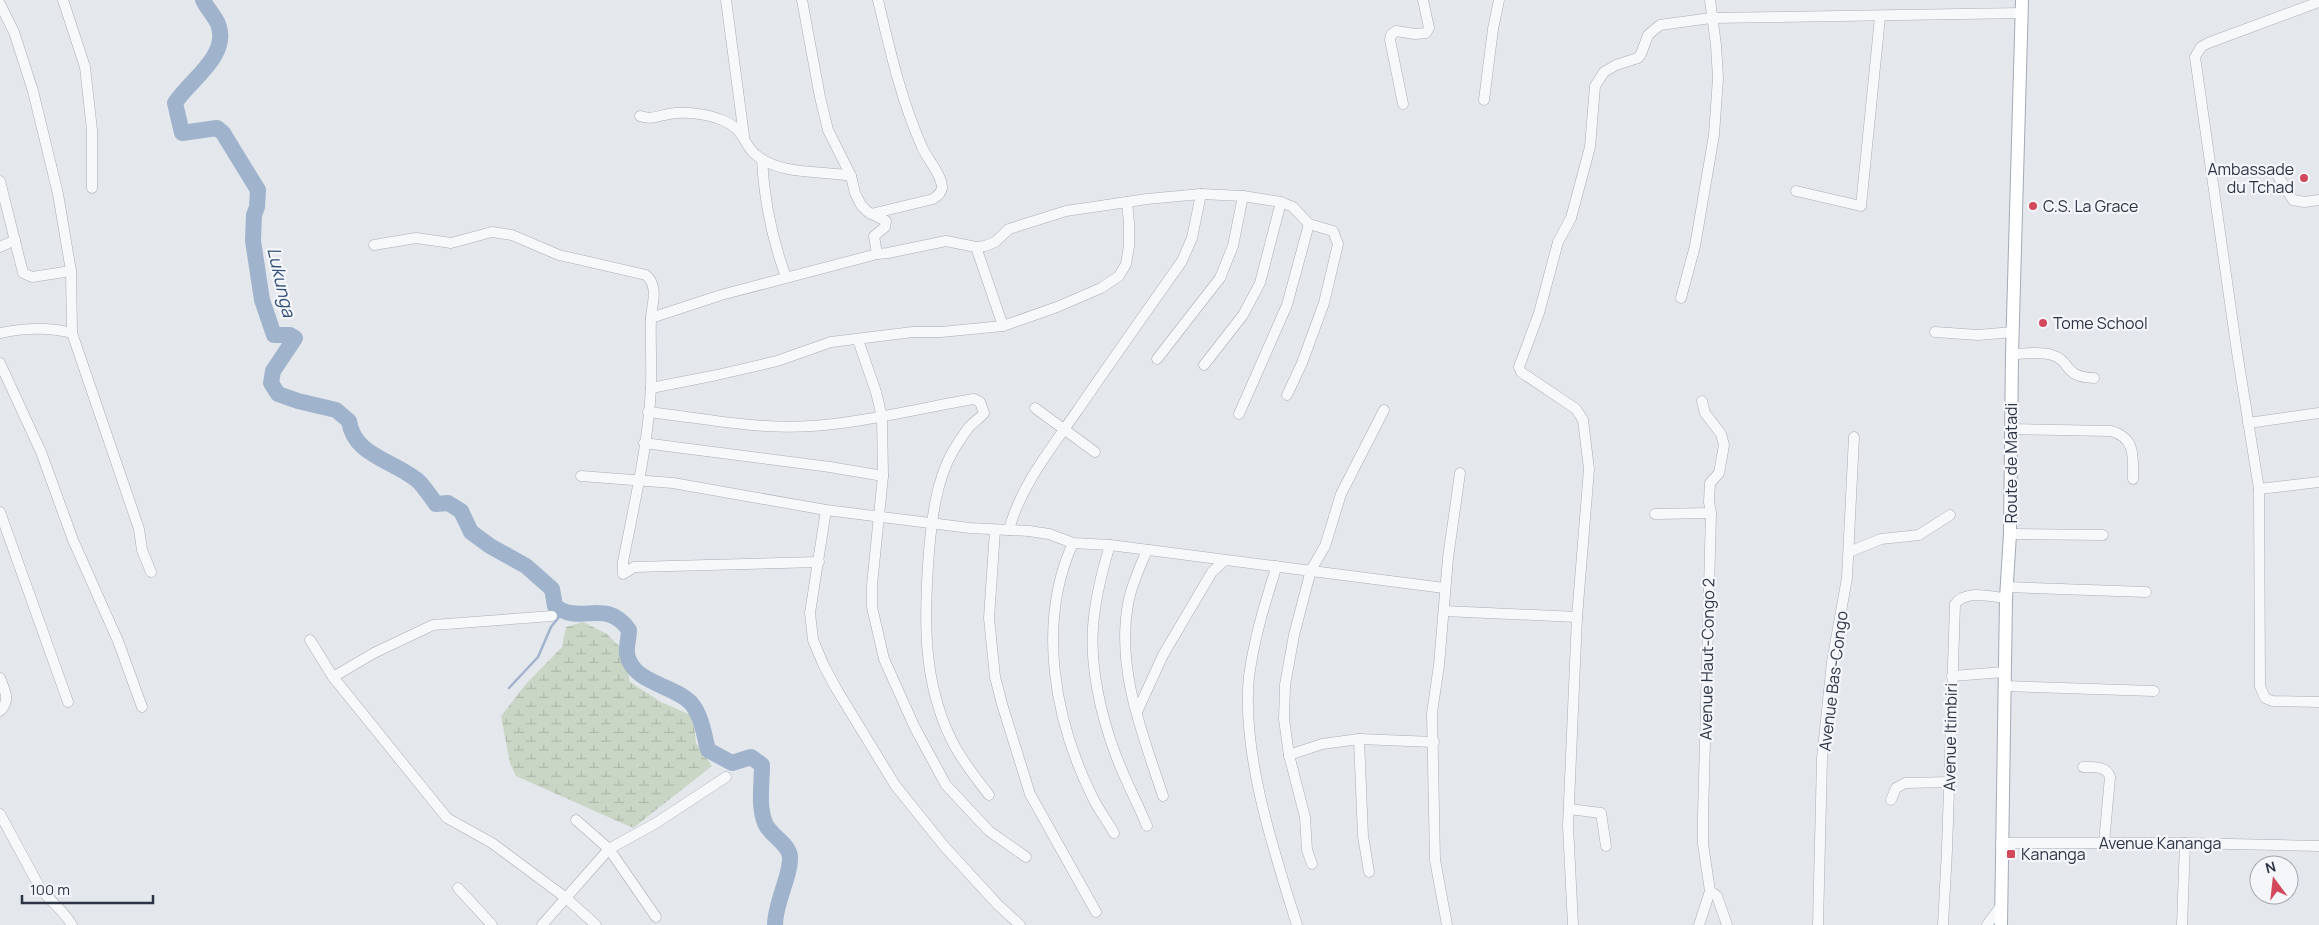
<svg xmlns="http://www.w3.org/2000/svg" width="2319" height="925" viewBox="0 0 2319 925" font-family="Manrope,sans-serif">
	<defs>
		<pattern id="wetland-marsh" width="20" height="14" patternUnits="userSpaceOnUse" patternTransform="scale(1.25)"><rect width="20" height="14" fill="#c9d6c5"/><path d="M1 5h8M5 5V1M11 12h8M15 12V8" fill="none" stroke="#adb8ab"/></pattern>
	</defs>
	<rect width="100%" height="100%" fill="#e4e7ec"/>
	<!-- wetland -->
	<path fill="url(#wetland-marsh)" d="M583,622L607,634L623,650L630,682L661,702L693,716L696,743L712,766L633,828L516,776L510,763L501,716L526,684L562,647L566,627Z"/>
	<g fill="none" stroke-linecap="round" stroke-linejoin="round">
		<!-- stream -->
		<path stroke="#9fb4cc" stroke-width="2.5" d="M509,688L538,657L551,627L563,612"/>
		<!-- river -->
		<path stroke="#9fb4cc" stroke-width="16" d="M203,0C207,9 217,18 219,27C228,57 189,81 175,103L182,133L217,128L223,133L258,190L257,207L254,215L253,241L262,300L274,335H290L295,338L273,371L271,383L278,394L298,401L336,410L349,421C354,456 393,460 417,480C424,486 430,496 436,504L448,503L461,511L471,532L490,546L526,566L552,589L555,606C581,626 606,597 629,630C629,637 626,647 627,654C633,684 673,684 691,703C702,716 704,735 708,750L732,763L751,757L762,765C762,785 758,805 765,823C770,836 789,843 790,857C791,875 775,903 775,925"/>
		<!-- minor casing -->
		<g stroke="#a9aeb7" stroke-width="11">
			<g id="minor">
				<path d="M63,0L85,67L92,130V188"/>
				<path d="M726,0L744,136"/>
				<path d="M802,0L820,97L828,130L851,176L855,193L861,205L868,212L886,221L885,227L874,236L877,254"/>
				<path d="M2319,2L2208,43L2201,47L2195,57L2237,352L2259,489L2260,686L2265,698L2272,701L2319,702"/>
				<path d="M0,4L14,32L33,91L58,194L71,271L72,333L139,529L142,550L151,572"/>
				<path d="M1484,100L1493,29L1499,0"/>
				<path d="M1403,104L1390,40L1391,35L1396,31L1415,34L1426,33L1429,28L1423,0"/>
				<path d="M640,116C651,120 658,116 669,114C685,111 707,114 722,120C746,130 741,142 756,155C782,176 820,170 851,176"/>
				<path d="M762,159C764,199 772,239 786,277"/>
				<path d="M2278,176L2293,200L2304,202L2319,200"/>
				<path d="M0,181L23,273L32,277L71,271"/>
				<path d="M1796,191L1861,206L1880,17"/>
				<path d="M871,214L933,199C937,196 941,194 942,188C942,174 927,159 922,147C901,100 890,50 878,0"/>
				<path d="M374,245L416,238L451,243L492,232L512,235L559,255L646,275C659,286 652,304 651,318C650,341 652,364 651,388C648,446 634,505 623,562V574L634,567L819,562"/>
				<path d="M0,247L15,240"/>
				<path d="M976,247L1003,326"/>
				<path d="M1681,298L1695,246L1714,135L1718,78L1716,45L1710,0"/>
				<path d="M651,318L721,295L877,254L888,253L946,241L976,247L985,246L995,242L1009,229L1066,211L1147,199L1201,194L1243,196L1281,202L1293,207L1309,224L1333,231L1338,244L1324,303L1302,363L1287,395"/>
				<path d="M1935,332L1978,335L2013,332"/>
				<path d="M0,333C26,328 47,327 72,333"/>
				<path d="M858,340L876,392L882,417L883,476L872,585V607L884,659L915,728L946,785L989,831L1026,857"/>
				<path d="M2012,354C2024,354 2040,351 2052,355C2072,361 2062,377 2094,378"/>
				<path d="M1157,359L1220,278L1233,246L1243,196"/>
				<path d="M0,363L41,452L73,540L118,641L142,707"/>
				<path d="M1204,365L1243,315L1260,283L1281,202"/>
				<path d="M651,388L717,375L777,361L831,342L913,332H941L1003,326L1057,307L1101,288L1119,276L1126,264L1129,246V223L1127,202"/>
				<path d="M1035,408L1095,452"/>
				<path d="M648,412C702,418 758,430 812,426C867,422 920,408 974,399L980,402L984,413C980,418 975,421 970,426C964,433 958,443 953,451C936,481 932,518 929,551C924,617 922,681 952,741C962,761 976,778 989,795"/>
				<path d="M1239,414L1287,305L1309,224"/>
				<path d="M2248,423L2319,413"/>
				<path d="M2011,429L2111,431C2136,438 2133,457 2133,479"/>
				<path d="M644,443L830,467L883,476"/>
				<path d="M581,476L673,483L826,510L970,528L1029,531L1049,534L1073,543L1110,545L1444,588"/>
				<path d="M2259,489L2319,482"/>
				<path d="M826,510L810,613L813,640L824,666L837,690L895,785L944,846L998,905L1020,925"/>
				<path d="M0,512L68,702"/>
				<path d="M1655,514L1711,513"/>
				<path d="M995,530L989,618L995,677L1002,704L1030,794L1096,912"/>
				<path d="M1009,530C1020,487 1050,450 1075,414C1110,363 1146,312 1182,261L1192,238L1201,194"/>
				<path d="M2010,534L2103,535"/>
				<path d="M1073,543C1037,622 1054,718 1091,794C1097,808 1107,820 1114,833"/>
				<path d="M1110,545C1102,571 1095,600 1093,627C1090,668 1101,715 1115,753C1124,778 1137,802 1147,826"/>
				<path d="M1147,550C1140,567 1131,586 1128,604C1116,670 1143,735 1163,796"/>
				<path d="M1849,552L1881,539L1919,535L1950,515"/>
				<path d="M1276,566C1275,575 1271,582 1269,591C1260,619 1253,648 1249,676C1241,752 1274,852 1297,925"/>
				<path d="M2007,587L2146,592"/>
				<path d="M1444,611L1577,617"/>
				<path d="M310,640L333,677L447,818L492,843L566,898L596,925"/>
				<path d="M1952,676L2005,672"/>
				<path d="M333,677L374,653L433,625L552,616"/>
				<path d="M0,678C5,691 11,700 0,711"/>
				<path d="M2005,686L2154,691"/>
				<path d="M1137,712L1163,655L1212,572L1224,561"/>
				<path d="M1359,739L1363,836L1369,872"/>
				<path d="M1289,755L1322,744L1359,739L1434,742"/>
				<path d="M2083,767C2093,767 2107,766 2110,777L2104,843"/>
				<path d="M1891,800L1896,788L1905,783L1950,782"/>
				<path d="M1569,809L1601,813L1606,846"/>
				<path d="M0,814L40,888C50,901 63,910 72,925"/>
				<path d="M576,820L609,849L656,917"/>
				<path d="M2001,843H2185L2319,846"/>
				<path d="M1312,864L1307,850L1305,817L1289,755L1284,719L1285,685L1294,635L1311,570L1325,546L1341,494L1384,410"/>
				<path d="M458,888L492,925"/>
				<path d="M1710,891L1717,896L1727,925"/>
				<path d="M542,925L609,849L656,823L726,777"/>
				<path d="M1447,925L1435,860L1432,713L1439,665L1448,558L1460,473"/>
				<path d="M1573,925L1568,826L1577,617L1589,469L1583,420L1576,409L1521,372L1519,367L1539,313L1558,242L1571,218L1590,147L1595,86L1604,72L1616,65L1638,58L1641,54L1648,35L1660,25L1711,18L2022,13"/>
				<path d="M1699,925L1710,891L1703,844V817L1711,513L1709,502L1710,483L1719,473L1724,445L1721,434L1705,413L1702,401"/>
				<path d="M1818,925L1822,759L1832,662L1847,578L1854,437"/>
				<path d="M1943,925L1947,850L1955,604C1967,589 1989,597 2006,598"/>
				<path d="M1987,925L2001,906"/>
				<path d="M2182,925L2185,843"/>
			</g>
		</g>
		<!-- major casing -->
		<g stroke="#a3abb8" stroke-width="14">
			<path id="major" d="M2001,925L2006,598L2010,534L2012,354L2022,0"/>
		</g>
		<!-- minor -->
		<use href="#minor" stroke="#f7f8fa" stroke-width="10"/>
		<!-- major -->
		<use href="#major" stroke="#fff" stroke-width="12"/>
	</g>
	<!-- markers -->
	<g fill="#d1495b" stroke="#f4f6f9" stroke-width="2">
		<circle cx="2304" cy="178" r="5"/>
		<circle cx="2033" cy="206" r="5"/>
		<circle cx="2043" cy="323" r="5"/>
		<rect x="2006" y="849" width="10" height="10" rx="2.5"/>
	</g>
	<g text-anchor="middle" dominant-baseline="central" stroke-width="4.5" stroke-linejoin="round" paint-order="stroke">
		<!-- poi labels -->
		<g font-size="16" fill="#2b3445" stroke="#f4f6f9" text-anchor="start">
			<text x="2294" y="169" text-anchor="end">Ambassade<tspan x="2294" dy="18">du Tchad</tspan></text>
			<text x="2043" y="206">C.S. La Grace</text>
			<text x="2053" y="323">Tome School</text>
			<text x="2021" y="854">Kananga</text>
		</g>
		<!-- street labels -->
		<g font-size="16" fill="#2b3445" stroke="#f4f6f9">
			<text transform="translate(2011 463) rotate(-90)">Route de Matadi</text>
			<text transform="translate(1707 659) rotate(-89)">Avenue Haut-Congo 2</text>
			<text transform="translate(1833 681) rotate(-83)">Avenue Bas-Congo</text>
			<text transform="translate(1950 737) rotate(-89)">Avenue Itimbiri</text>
			<text x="2160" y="843">Avenue Kananga</text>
		</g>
		<!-- water labels -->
		<g font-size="18" font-style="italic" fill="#34527a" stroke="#f4f6f9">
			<text transform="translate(282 282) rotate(77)">Lukunga</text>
		</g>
	</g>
	<!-- north arrow -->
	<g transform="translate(2274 880) rotate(345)"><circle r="24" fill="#f4f6f9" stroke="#a4a8b1"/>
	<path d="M0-4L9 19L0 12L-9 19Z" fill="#d1495b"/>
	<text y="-8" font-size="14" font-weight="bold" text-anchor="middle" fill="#2b3445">N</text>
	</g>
	<!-- scale -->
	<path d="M22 895v8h131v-8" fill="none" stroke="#2b3445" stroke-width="2.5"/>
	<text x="30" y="895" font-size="15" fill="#2b3445" stroke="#f4f6f9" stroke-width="4" paint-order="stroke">100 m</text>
</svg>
